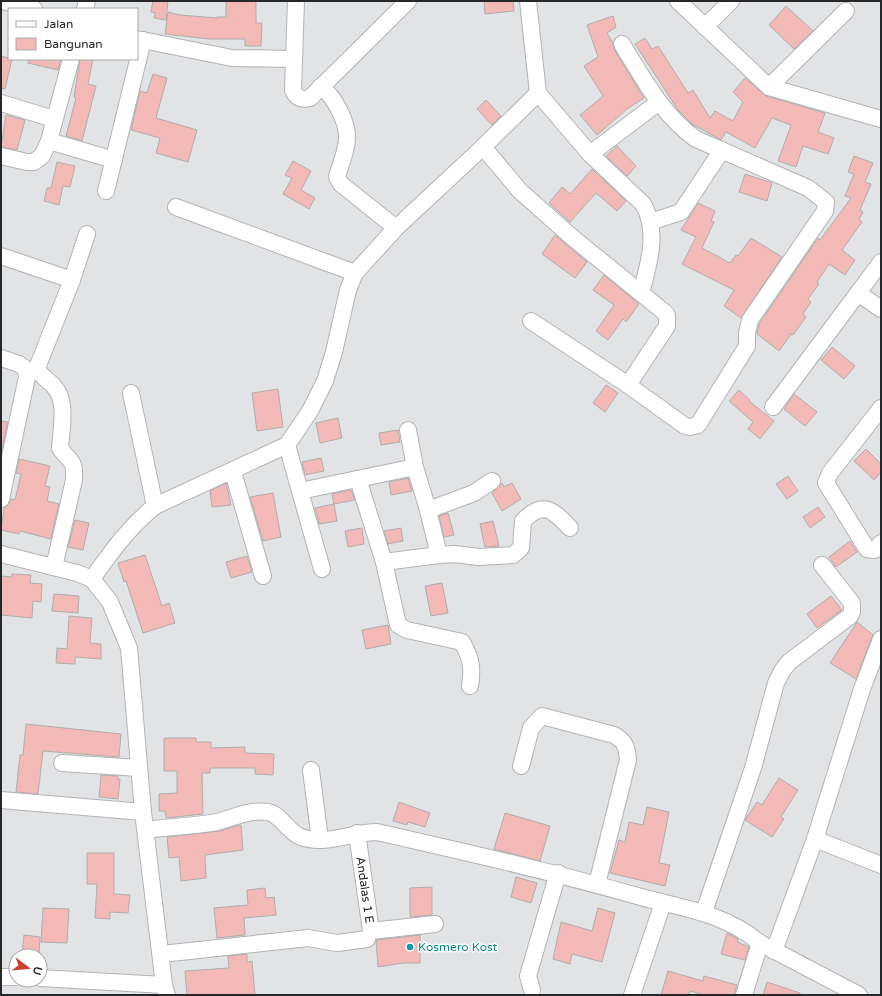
<svg xmlns="http://www.w3.org/2000/svg" width="882" height="996" viewBox="0 0 882 996" font-family="'Varela Round',sans-serif">
	<rect width="100%" height="100%" fill="#e2e3e5"/>
	<!-- building -->
	<g fill="#f2b9b7" stroke="#b0adac">
		<path d="M153,1H168L166,20L154,18L155,13L151,12Z"/>
		<path d="M226,1H256V23H262L261,46H245V39H209L165,34L168,12L180,15L217,18V17H226Z"/>
		<path d="M484,1H513L514,11L485,14Z"/>
		<path d="M786,6L813,31L794,49L769,25Z"/>
		<path d="M613,16L616,27L607,33L613,43L614,49L644,98L627,109L597,135L580,115L603,96L584,66L598,57L587,25Z"/>
		<path d="M645,38L652,49L658,46L688,93L693,90L710,118L715,111L733,121L743,102L733,92L745,78L766,96L825,113L818,132L834,138L828,154L803,146L796,167L778,161L791,125L772,118L755,148L726,132L721,140L692,124L678,110L635,44Z"/>
		<path d="M1,56L12,59L5,89L1,88Z"/>
		<path d="M29,59H61L58,70L28,63Z"/>
		<path d="M80,59H93L88,84L96,86L82,141L66,136L76,98L74,97Z"/>
		<path d="M153,74L167,78L156,118L197,130L188,162L156,153L160,138L131,130L140,91L147,93Z"/>
		<path d="M486,100L501,116L492,125L477,109Z"/>
		<path d="M6,115L25,120L17,150L1,147Z"/>
		<path d="M617,146L636,166L627,176L606,156Z"/>
		<path d="M854,156L873,163L865,182L871,184L860,210L863,212L859,219L862,222L842,250L855,260L845,275L829,264L817,282L819,284L808,299L811,302L803,314L806,317L793,335L791,334L779,351L757,334L759,324L818,238L820,240L851,198L845,196L854,174L848,172Z"/>
		<path d="M293,161L311,171L301,190L315,198L309,209L283,194L292,178L285,175Z"/>
		<path d="M57,162L75,166L70,187L63,186L59,205L44,201L47,188H51Z"/>
		<path d="M592,169L626,201L617,211L596,193L570,222L549,203L562,187L570,194Z"/>
		<path d="M745,174L772,183L767,201L739,192Z"/>
		<path d="M698,203L715,211L711,221L714,222L702,248L730,263L736,255L738,256L751,238L782,257L741,318L724,306L734,290L682,264L696,237L681,230Z"/>
		<path d="M555,235L587,262L575,278L542,254Z"/>
		<path d="M604,275L639,304L626,322L623,319L608,340L596,331L614,305L593,290Z"/>
		<path d="M832,347L855,366L844,379L821,360Z"/>
		<path d="M606,385L618,393L605,412L593,403Z"/>
		<path d="M278,389L283,427L257,431L252,393Z"/>
		<path d="M739,390L750,400L749,401L774,421L760,439L748,429L753,422L729,401Z"/>
		<path d="M794,394L817,412L805,426L784,409Z"/>
		<path d="M338,418L342,438L320,443L316,423Z"/>
		<path d="M1,421L8,422L1,453Z"/>
		<path d="M398,430L400,442L381,445L379,433Z"/>
		<path d="M866,449L881,464V472L874,480L854,461Z"/>
		<path d="M321,458L324,471L305,475L302,462Z"/>
		<path d="M19,459L50,466L45,486L50,487L47,501L59,504L51,539L20,531L19,534L1,530L4,508L8,505L11,499L15,500L21,474L16,473Z"/>
		<path d="M788,476L798,491L787,499L776,484Z"/>
		<path d="M408,478L412,491L391,495L389,482Z"/>
		<path d="M226,483L231,505L212,507L210,491Z"/>
		<path d="M502,483L504,487L512,483L521,499L502,511L492,493Z"/>
		<path d="M351,490L355,500L334,504L332,494Z"/>
		<path d="M273,493L281,537L263,541L250,497Z"/>
		<path d="M334,504L337,521L319,524L315,508Z"/>
		<path d="M818,507L825,517L810,528L803,517Z"/>
		<path d="M448,513L454,535L444,537L439,516Z"/>
		<path d="M75,520L89,523L83,550L68,547Z"/>
		<path d="M493,521L499,546L485,547L480,524Z"/>
		<path d="M362,528L364,544L348,547L345,531Z"/>
		<path d="M401,528L403,541L388,544L384,531Z"/>
		<path d="M850,541L857,552L836,567L829,557Z"/>
		<path d="M145,555L162,606L169,603L175,623L143,633L126,581L124,582L118,563Z"/>
		<path d="M247,556L252,572L231,578L226,562Z"/>
		<path d="M12,574L31,575L30,583L42,584L41,602L33,601L32,618L1,615V576L12,577Z"/>
		<path d="M442,583L448,613L431,616L425,586Z"/>
		<path d="M54,594L79,596L78,613L52,611Z"/>
		<path d="M831,596L842,610L817,628L807,614Z"/>
		<path d="M69,616L92,618L90,643L101,644V659L75,657V664L56,663L57,648L67,649Z"/>
		<path d="M857,622L873,635L856,679L830,663Z"/>
		<path d="M388,625L391,644L366,649L362,630Z"/>
		<path d="M26,724L121,734L119,757L43,751L38,794L16,792L20,755H23Z"/>
		<path d="M164,738H196V742H211V748L245,747V753L274,754L273,775L255,774V768H210V773H202L203,814L166,818L165,811H159V794L177,793V771H164Z"/>
		<path d="M101,775L118,776L117,779H120L118,799L99,797Z"/>
		<path d="M779,778L798,790L781,817L784,819L772,837L745,820L757,802L762,805Z"/>
		<path d="M399,802L430,813L425,827L408,822L407,825L393,821Z"/>
		<path d="M647,807L669,812L659,863L670,865L665,886L610,873L619,840L625,842L629,822L643,825Z"/>
		<path d="M505,813L550,826L540,861L494,849Z"/>
		<path d="M241,825L243,850L205,855L206,878L181,881L179,857L169,858L167,837L219,831Z"/>
		<path d="M87,853H114V894L130,895L128,913L110,912V919L95,918L97,884H87Z"/>
		<path d="M516,877L537,883L531,903L511,897Z"/>
		<path d="M432,887V915L410,917V888Z"/>
		<path d="M265,888L266,898L274,897L276,915L244,918L245,935L217,938L214,908L248,905L247,890Z"/>
		<path d="M43,908L69,909L67,943L41,942Z"/>
		<path d="M598,908L615,913L602,962L572,954L570,964L553,959L561,922L592,931Z"/>
		<path d="M727,933L738,939L737,942L749,947L745,960L721,954Z"/>
		<path d="M24,935L40,937L39,956L22,955Z"/>
		<path d="M420,935V963H403L378,967L376,940Z"/>
		<path d="M247,954V962L252,961L255,995H187L185,971L229,968L228,956Z"/>
		<path d="M668,971L703,981L704,976L737,985L734,995H704L690,991L689,995H661Z"/>
		<path d="M767,982L800,993V995H763Z"/>
	</g>
	<g fill="none" stroke-linecap="round" stroke-linejoin="round">
		<!-- minor casing -->
		<g stroke="#b3b3b5" stroke-width="18">
			<g id="minor">
				<path d="M3,1L34,9"/>
				<path d="M296,1L293,90C296,98 302,100 310,98L408,1"/>
				<path d="M528,1L538,93L590,154L659,102"/>
				<path d="M678,1L769,87L881,119"/>
				<path d="M85,9L87,1"/>
				<path d="M705,27L731,1"/>
				<path d="M137,39L232,58L293,59"/>
				<path d="M622,44C643,78 663,116 696,139L808,188L826,202L825,211L750,320L747,333V346L698,425L690,427L685,426L628,385"/>
				<path d="M320,87C333,93 348,123 347,138C347,151 340,165 337,177L341,184L396,228"/>
				<path d="M769,87L846,11"/>
				<path d="M1,103L54,119"/>
				<path d="M49,141L114,160"/>
				<path d="M483,147L520,191L573,238L663,311L667,315V326L628,385L531,321"/>
				<path d="M590,154L643,204C659,231 649,264 641,293"/>
				<path d="M1,156L27,162H34L42,156L49,141L71,59"/>
				<path d="M106,191L143,40"/>
				<path d="M176,207L355,273"/>
				<path d="M650,222L681,212L722,150"/>
				<path d="M1,256L72,280"/>
				<path d="M881,262L858,293L881,309"/>
				<path d="M1,358L19,364L26,369L27,377L1,499"/>
				<path d="M131,393L155,506"/>
				<path d="M773,407L858,293"/>
				<path d="M881,408L830,473L826,483L867,549L875,550L881,543"/>
				<path d="M408,430L415,467L428,510"/>
				<path d="M287,445L322,569"/>
				<path d="M233,472L263,576"/>
				<path d="M358,479L384,562L439,555L428,510L474,493L492,481"/>
				<path d="M300,491L415,467"/>
				<path d="M1,554L77,573L92,579L110,602L129,648L143,812L164,985L167,995"/>
				<path d="M439,555L454,554L479,557L513,555L521,548L523,521C543,500 553,510 570,528"/>
				<path d="M384,562L398,625L407,630L462,642C471,658 473,667 470,686"/>
				<path d="M54,567L74,480C75,458 70,463 60,448C61,431 67,403 56,389C49,379 42,379 37,368L72,280L87,234"/>
				<path d="M92,579C111,552 129,527 155,506L287,445L310,411L325,381L334,352L348,290L355,273L396,228L483,147L538,93"/>
				<path d="M62,763L139,768"/>
				<path d="M521,766L531,728L542,716L614,735C625,741 627,747 628,760L597,884"/>
				<path d="M311,770L320,840"/>
				<path d="M1,800L143,812"/>
				<path d="M146,830C170,827 194,826 217,822C233,818 251,809 268,812C282,815 287,832 301,837C326,846 352,832 377,832C465,852 553,872 641,897C685,909 724,913 760,943"/>
				<path d="M357,833L371,931L435,924"/>
				<path d="M815,839L881,865"/>
				<path d="M704,912L753,768L776,683L782,671L789,662L850,616L852,612V603L822,565"/>
				<path d="M774,951L815,839L862,689L881,639"/>
				<path d="M162,954L308,938L337,943L367,939"/>
				<path d="M1,977H16"/>
				<path d="M40,978L164,985"/>
				<path d="M532,990L528,976L558,873"/>
				<path d="M632,995L663,903"/>
				<path d="M744,995L760,943L859,995"/>
			</g>
		</g>
		<!-- minor -->
		<use href="#minor" stroke="#fff" stroke-width="16"/>
	</g>
	<!-- markers -->
	<circle fill="#0f9aa8" stroke="#fff" stroke-width="1.5" cx="410" cy="947" r="4"/>
	<g text-anchor="middle" dominant-baseline="central" stroke-width="3" stroke-linejoin="round" paint-order="stroke">
		<!-- street labels -->
		<g font-size="12" fill="#262728" stroke="#fff">
			<text transform="translate(365 890) rotate(82)">Andalas 1 E</text>
		</g>
		<!-- culture labels -->
		<g font-size="12" fill="#0d838f" stroke="#fff" text-anchor="start">
			<text x="418" y="947">Kosmero Kost</text>
		</g>
	</g>
	<!-- border -->
	<rect width="882" height="996" fill="none" stroke="#262728" stroke-width="4"/>
	<!-- legend -->
	<rect x="8" y="8" width="130" height="52" fill="#ffffff" stroke="#a8a9a9"/>
	<rect x="16" y="21" width="20" height="6" fill="#ffffff" stroke="#a8a9a9"/>
	<text x="44" y="28" font-size="12" fill="#262728">Jalan</text>
	<rect x="16" y="38" width="20" height="12" fill="#f2b9b7" stroke="#a8a9a9"/>
	<text x="44" y="48" font-size="12" fill="#262728">Bangunan</text>
	<!-- north arrow -->
	<g transform="translate(28 968) rotate(106)"><circle r="19" fill="#ffffff" stroke="#a8a9a9"/>
	<path d="M0-3L7 15L0 10L-7 15Z" fill="#cb3f2e"/>
	<text y="-6" font-size="11" font-weight="bold" text-anchor="middle" fill="#262728">U</text>
	</g>
</svg>
